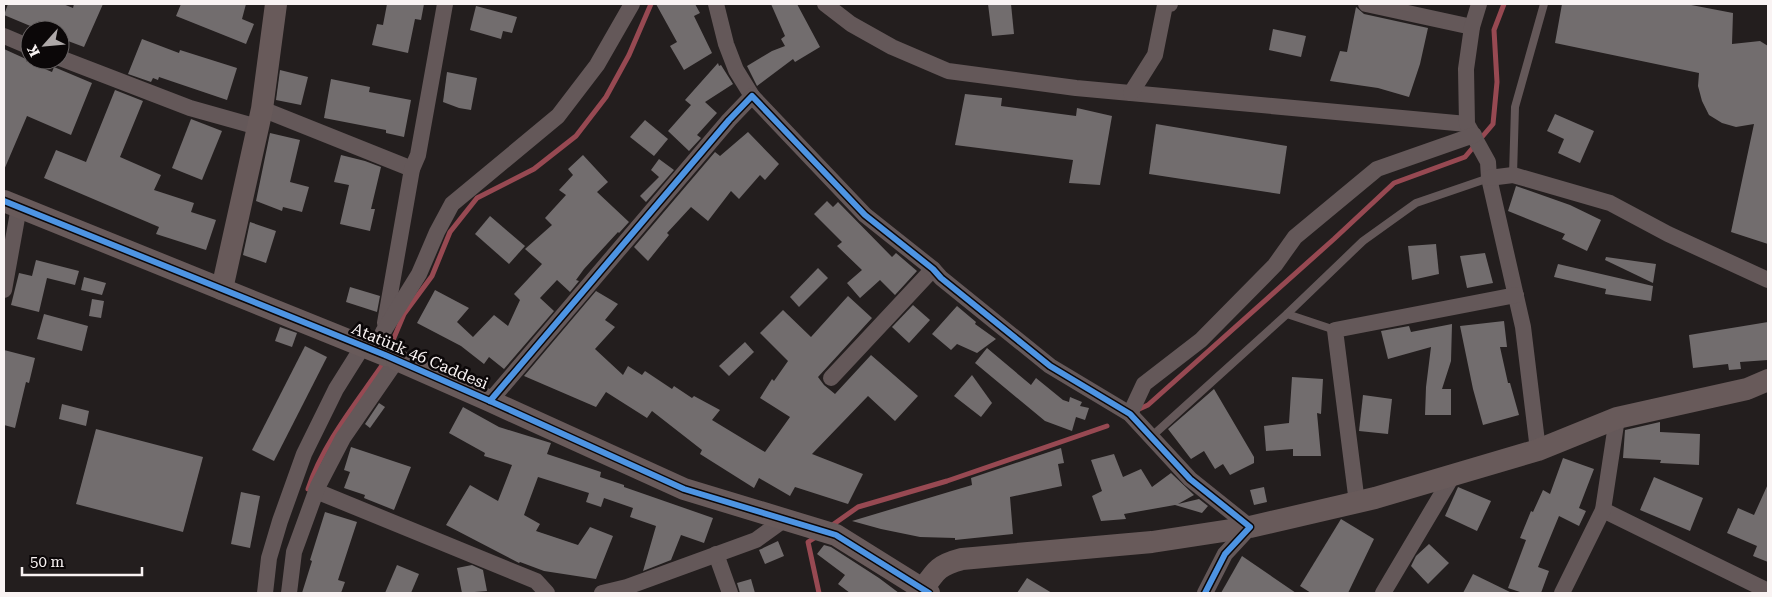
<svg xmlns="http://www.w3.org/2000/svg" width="1772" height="597" viewBox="0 0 1772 597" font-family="'Roboto Serif',serif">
	<rect width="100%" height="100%" fill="#231e1e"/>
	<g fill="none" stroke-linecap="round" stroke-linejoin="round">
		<!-- stream -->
		<g stroke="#974952" stroke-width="5">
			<path d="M388,352L404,314L432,276L450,232L477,198L534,169L576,136L606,97L629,55L651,4"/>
			<path d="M1137,410L1148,405L1334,239L1394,183L1465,157L1493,124L1497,82L1494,30L1504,4"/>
			<path d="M308,489C323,444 354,406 381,367L385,359"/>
			<path d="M831,526L858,507L947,481L1107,426"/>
			<path d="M816,537L808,542L819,593"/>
		</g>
	</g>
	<!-- building -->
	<g fill="#726d6e">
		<path d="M8,4H63L73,8L74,4H103L84,47L60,38L63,30H40L4,15Z"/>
		<path d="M181,4H246L242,19L254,24L246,44L176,16Z"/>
		<path d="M387,4H424L421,20L415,19L408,53L372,45L377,24L383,25Z"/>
		<path d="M656,4H695L700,13L694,16L712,53L684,70L670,46L677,42Z"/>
		<path d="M771,4H797L820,47L795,62L793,59L757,86L747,66L772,51L785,46L781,39L785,36Z"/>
		<path d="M988,4H1011L1014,34L992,36Z"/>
		<path d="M1562,4H1686L1733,13L1732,44L1760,41L1768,46V244L1731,232L1754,124L1736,127L1722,123L1709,115L1702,101L1698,86L1699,73L1555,43Z"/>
		<path d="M476,6L517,17L512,33L503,31L501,39L470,30Z"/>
		<path d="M1356,7L1364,14L1428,28L1420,64L1409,97L1378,88L1330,81L1340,51L1347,52Z"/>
		<path d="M1273,29L1306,36L1301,57L1269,50Z"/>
		<path d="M142,39L179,53L180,50L237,68L227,100L159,77L158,80L153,78L151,82L128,74Z"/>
		<path d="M4,49L26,59V61L52,72L54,67L92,83L71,135L27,116L4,170Z"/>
		<path d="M718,63L719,66L721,65L733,84L705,102L717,113L697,135L701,138L689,151L668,131L691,105L685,100Z"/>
		<path d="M280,70L308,77L301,105L276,100Z"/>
		<path d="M447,72L477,78L471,110L459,108L443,102Z"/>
		<path d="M331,79L370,87L369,92L411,100L404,137L386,133V130L324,118Z"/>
		<path d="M115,90L143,101L120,157L161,175L154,190L194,203L191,212L216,220L206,250L156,234L159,227L44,178L56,150L86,162Z"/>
		<path d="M965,94L1002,98L1001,106L1076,116L1077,108L1112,116L1100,185L1069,183L1073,160L955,145Z"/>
		<path d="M1555,114L1594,131L1580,163L1558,153L1564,139L1547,131Z"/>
		<path d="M191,119L222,131L202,180L172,168Z"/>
		<path d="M645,120L668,139L654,156L630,137Z"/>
		<path d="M1156,124L1287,146L1280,194L1149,174Z"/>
		<path d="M748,132L779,164L765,180L760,175L739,199L731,191L708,221L691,207L667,233L669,235L648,261L634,247L715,152L720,156Z"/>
		<path d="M270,133L300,140L290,182L309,187L302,212L283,207L282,211L256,201Z"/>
		<path d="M341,155L365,161L381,167L371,209H375L370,231L340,224L349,185L334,182Z"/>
		<path d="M583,155L608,182L597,192L629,222L619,233L618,232L584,269L576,280L579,281L570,292L557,280L540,298L554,311L504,369L489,357L484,364L461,346L417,323L435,290L469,308L457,322L473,337L494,315L508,326L520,300L514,294L542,264L525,249L552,225L545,218L566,195L559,190L573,175L568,169Z"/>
		<path d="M659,159L674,170L646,202L640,196L659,177L651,170Z"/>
		<path d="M1516,186L1570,205L1601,220L1587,251L1562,239L1565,234L1508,211Z"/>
		<path d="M827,201L833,207L838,202L892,257L896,253L917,271L895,295L880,280L860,298L847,283L862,270L837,246L842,242L814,214Z"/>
		<path d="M490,216L525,246L509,264L475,234Z"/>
		<path d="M250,222L276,231L266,263L243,255Z"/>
		<path d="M1436,244L1439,274L1412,280L1408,246Z"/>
		<path d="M1485,253L1493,283L1467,288L1460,256Z"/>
		<path d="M1606,257L1656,264L1653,283L1605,260Z"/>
		<path d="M36,260L79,271L75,285L47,278L39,312L11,305L19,273L32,276Z"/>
		<path d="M1558,264L1653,286L1651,301L1605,294L1606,289L1554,277Z"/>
		<path d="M818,268L828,278L799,307L790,297Z"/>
		<path d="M84,277L106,283L102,295L81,290Z"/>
		<path d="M350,287L380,296L377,312L346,302Z"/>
		<path d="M596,291L618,304L605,320L615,327L595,349L623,375L628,366L642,375L645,371L672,389L674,386L692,398L694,396L720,410L712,420L765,452L790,417L760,398L772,379L774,381L788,361L760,333L783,310L811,337L848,296L872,318L818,377L824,385L835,394L871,355L918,396L895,421L868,396L812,454L863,474L848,504L795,487L790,496L759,478L754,488L700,454L702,450L652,411L647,418L606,392L596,407L524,376Z"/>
		<path d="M92,299L104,301L101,318L89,316Z"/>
		<path d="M913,305L930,320L909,343L892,327Z"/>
		<path d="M957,306L976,322L975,324L996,339L977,353L957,344L951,350L932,334Z"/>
		<path d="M44,314L88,326L82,351L37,339Z"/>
		<path d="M1504,321L1507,347H1500L1508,383H1510L1519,415L1483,425L1473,389L1460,326Z"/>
		<path d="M1768,322V360L1740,362L1741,369L1729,370L1728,364L1693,368L1689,335Z"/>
		<path d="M1452,324L1451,361L1442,389H1451V415H1425L1426,387L1431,347L1388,359L1381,331L1409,326L1411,332Z"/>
		<path d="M280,327L297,333L292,347L275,341Z"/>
		<path d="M745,342L754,352L729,376L719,366Z"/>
		<path d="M305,346L327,357L274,461L252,450Z"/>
		<path d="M987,348L1031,385L1036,378L1063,400L1069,402L1070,397L1082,402L1080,406L1089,408L1085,420L1076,417L1072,431L1045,421L975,363Z"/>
		<path d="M4,350L35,358L29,383L26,382L15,428L4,425Z"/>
		<path d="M972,375L992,403L981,417L954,396Z"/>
		<path d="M1292,377L1323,379L1321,414L1317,413L1321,456H1293V449L1266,451L1264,426L1289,423Z"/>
		<path d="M1214,389L1254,457V463L1230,475L1223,464L1215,469L1204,451L1191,459L1168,429Z"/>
		<path d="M1363,395L1392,399L1388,434L1359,431Z"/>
		<path d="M379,403L385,407L370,428L365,424Z"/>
		<path d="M62,404L89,411L86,426L59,419Z"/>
		<path d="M463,407L499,427L551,443L547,454L601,472L600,477L624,485V487L713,518L704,543L681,535L671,560L643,571L656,526L630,517L633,508L604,498L601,507L586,502L589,493L538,477L524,515L540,524L536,531L578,545L590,527L613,536L596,579L544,571L520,562L519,563L446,525L470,485L498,501L512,465L484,456L485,453L449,433Z"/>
		<path d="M1660,422V432L1700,434L1699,465L1660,463L1661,460L1623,458L1625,430Z"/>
		<path d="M96,429L203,457L183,532L76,504Z"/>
		<path d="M351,447L411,467L394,510L364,498L365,495L344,488L350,472L344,470Z"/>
		<path d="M1061,448L1064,463L1058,464L1062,486L1010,497L1013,534L955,540V538L920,537L881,529L852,521L972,485L971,478Z"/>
		<path d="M1114,454L1123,477L1141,469L1152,487L1171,473L1194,495L1178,504L1199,499L1208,506L1202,513L1175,505L1124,514L1126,519L1101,521L1092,496L1102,491L1091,460Z"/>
		<path d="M1563,458L1594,469L1579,508L1586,511L1579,526L1559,516L1538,567L1549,571L1541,593H1523L1508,588L1526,540L1520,538L1531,511L1533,512L1543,490L1550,494Z"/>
		<path d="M1654,477L1703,498L1690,531L1640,510Z"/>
		<path d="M1768,484V562L1753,556L1757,546L1727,533L1738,508L1754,515Z"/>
		<path d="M1264,487L1267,502L1254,505L1250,490Z"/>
		<path d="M1458,487L1491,501L1477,531L1445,516Z"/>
		<path d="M241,492L260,496L250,548L231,544Z"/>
		<path d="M325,512L357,522L338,580L345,582L341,593H302L312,561L310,560Z"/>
		<path d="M1341,519L1374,539L1348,593H1311L1300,586Z"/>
		<path d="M778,541L784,556L765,564L759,550Z"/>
		<path d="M1429,544L1449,563L1428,584L1411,566L1416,556Z"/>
		<path d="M824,545L831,547L879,578L899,593H850L838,584L845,575L817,554Z"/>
		<path d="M1242,556L1296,593H1221Z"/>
		<path d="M397,565L419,574L411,593H385Z"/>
		<path d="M472,565L483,570L487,591L462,593L457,568Z"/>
		<path d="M1473,574L1512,593H1463Z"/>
		<path d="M1027,578L1052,593H1017Z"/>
		<path d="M751,579L755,593H740L737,583Z"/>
	</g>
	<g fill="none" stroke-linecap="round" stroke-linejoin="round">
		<!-- lane -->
		<g stroke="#645859" stroke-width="8">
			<path d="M1513,175L1515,107L1544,4"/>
			<path d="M1287,314L1335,330"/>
			<path d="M1151,437L1287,314L1363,241L1416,203L1489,178"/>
		</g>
		<!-- street -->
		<g stroke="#645859" stroke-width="16">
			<path d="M716,4L726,44L736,70L752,96"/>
			<path d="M825,4L851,24L892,47L948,71L1076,88L1467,124"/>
			<path d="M1366,4L1472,27"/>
			<path d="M1479,4L1472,27L1466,69L1467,124L1488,162L1489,178L1523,327L1538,450"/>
			<path d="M4,36L30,47"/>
			<path d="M60,58L190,108L258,127"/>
			<path d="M1131,93L1155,55L1165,5L1170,4"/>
			<path d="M262,109L412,169"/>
			<path d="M1489,178L1513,175L1610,203L1668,234L1768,280"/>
			<path d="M4,290L19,207"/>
			<path d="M385,323L412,169L418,155L445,4"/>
			<path d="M383,332L419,274L437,232L452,204L558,116L597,65L632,4"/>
			<path d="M831,378L933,269"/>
			<path d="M490,401L729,120L752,96L865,215L933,269L941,278L1050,366L1130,414L1190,479L1250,527L1225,554L1205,593"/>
			<path d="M1130,414L1144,384L1201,340L1275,265L1295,237L1377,169L1474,135"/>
			<path d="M316,491L536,581L547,593"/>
			<path d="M1357,503L1335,330L1516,295"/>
			<path d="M1603,510L1768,591"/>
			<path d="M716,554L730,593"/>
			<path d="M265,593L269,558L280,521L304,454L336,389L363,346"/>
			<path d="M289,593L294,552L318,486L343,438L397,360L385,355"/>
			<path d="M602,593L627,587L756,540L785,519"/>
			<path d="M1383,593L1453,475"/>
			<path d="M1562,593L1603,510L1617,418"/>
		</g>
		<!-- secondary -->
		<g stroke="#685a5a" stroke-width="22">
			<path d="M4,201L385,355"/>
			<path d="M222,289L262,109L276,4"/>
			<path d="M397,360L490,401L684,489L836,535L929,593"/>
			<path d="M923,589C936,570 939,565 962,559L1152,542L1250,527L1375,498L1538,450L1617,418L1747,389L1768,380"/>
		</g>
		<!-- cycleway casing -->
		<g stroke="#0b0708" stroke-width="9">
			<g id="cycleway">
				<path d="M4,201L385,355L490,401L684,489L836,535L929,593"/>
				<path d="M490,401L729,120L752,96L865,215L933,269L941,278L1050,366L1130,414L1190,479L1250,527L1225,554L1205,593"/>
			</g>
		</g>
		<!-- cycleway -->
		<use href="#cycleway" stroke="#4d94e3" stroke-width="6"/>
	</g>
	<g text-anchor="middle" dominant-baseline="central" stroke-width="5" stroke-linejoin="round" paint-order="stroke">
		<!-- street labels -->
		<g font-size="16" fill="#f9f3f3" stroke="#0b0708">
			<text transform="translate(420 356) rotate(23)">Atatürk 46 Caddesi</text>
		</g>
	</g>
	<!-- border -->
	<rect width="1772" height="597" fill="none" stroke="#f9f3f3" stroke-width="10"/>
	<!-- north arrow -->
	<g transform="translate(45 45) rotate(243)"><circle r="24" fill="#0b0708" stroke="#6a6566"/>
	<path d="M0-4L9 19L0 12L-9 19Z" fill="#aea8a8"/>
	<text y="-8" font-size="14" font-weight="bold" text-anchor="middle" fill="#f9f3f3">K</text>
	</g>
	<!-- scale -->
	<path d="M22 567v8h120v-8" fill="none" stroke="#f9f3f3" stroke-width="2.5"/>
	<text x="30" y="567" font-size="15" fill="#f9f3f3" stroke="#0b0708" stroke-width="4" paint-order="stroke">50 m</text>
</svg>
